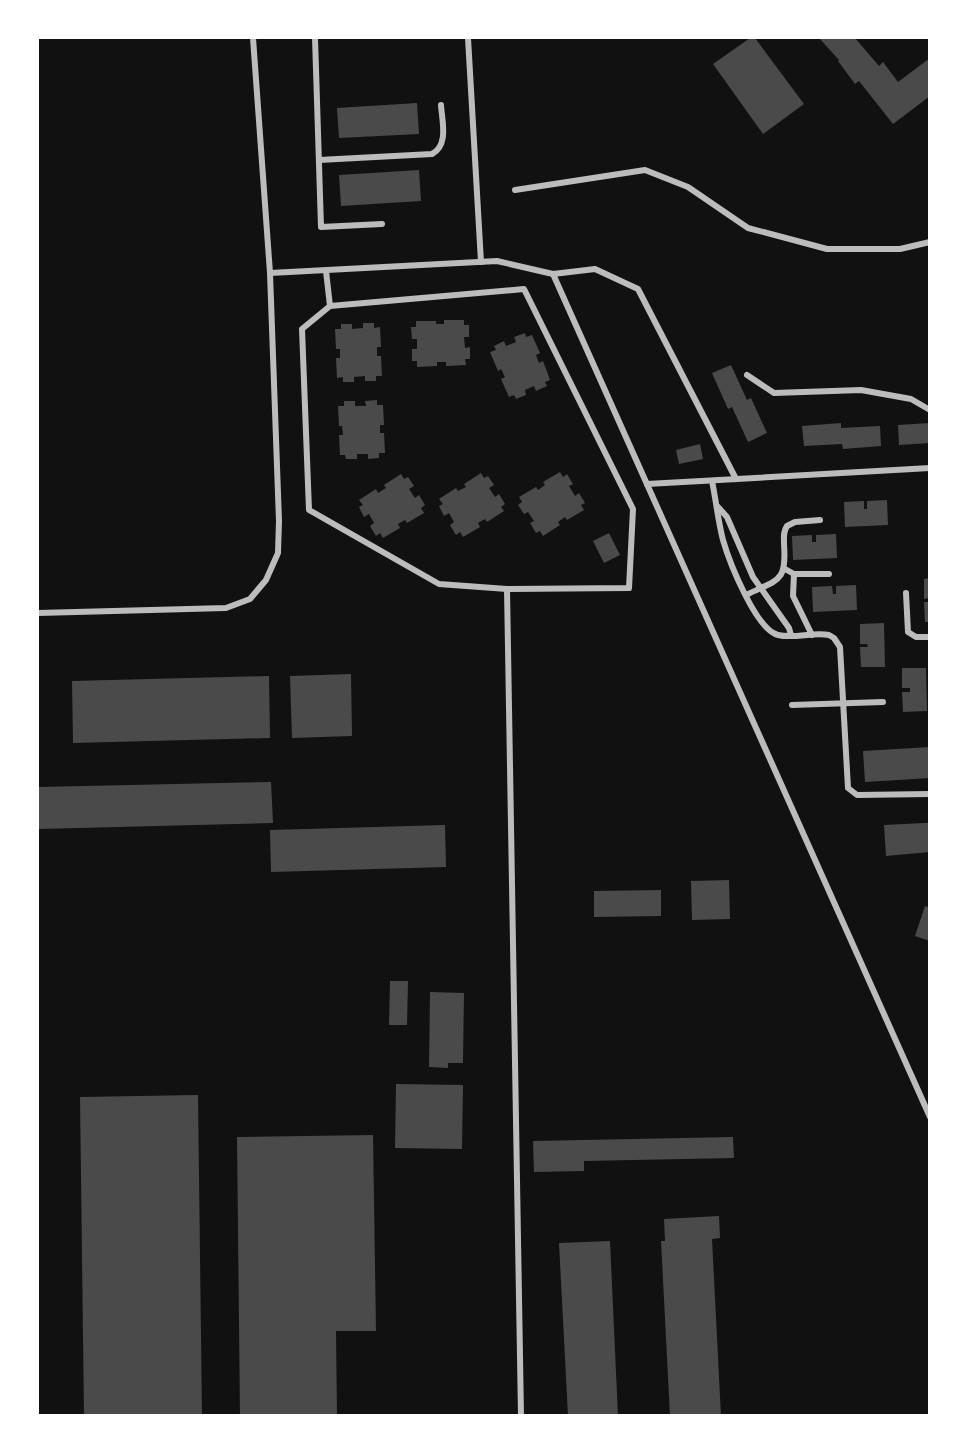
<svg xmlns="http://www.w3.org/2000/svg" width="967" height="1453" viewBox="0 0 967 1453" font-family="Cabin,sans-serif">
	<rect width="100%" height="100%" fill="#111"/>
	<!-- building -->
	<g fill="#4a4a4a">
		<path d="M750,38H755L804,104L763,134L713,64Z"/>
		<path d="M819,38H855L879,66L883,62L898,82L930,58V96L893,124L859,81L855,84L838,61L839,60Z"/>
		<path d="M417,103L419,134L339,138L337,108Z"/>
		<path d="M419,170L421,201L341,206L339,175Z"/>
		<path d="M444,320H464V325H469V337H464L465,348L470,347V359H465L466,365L446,366V362H437V366L417,367V361H412V349H417V339H412L411,327H416V321H436V324H444Z"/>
		<path d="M363,323H374V328L380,327L381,347H377V356H381L382,376H376V381H365V376L354,377V382H343V377L337,378L336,358H340V349H336L335,329H341V324H352V329L363,328Z"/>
		<path d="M525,333L526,337L532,335L540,353L536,355L539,363L543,361L550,380L545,382L547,386L536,391L534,386L525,390L526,395L516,399L514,395L509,397L501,379L505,377L501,369L498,371L490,352L496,350L494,346L504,341L506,346L516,342L514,337Z"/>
		<path d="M731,365L747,400L751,398L767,433L748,442L732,407L728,409L712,373Z"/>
		<path d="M377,400V405H383L384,425H380V433H384L385,453H379V458L368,459V454H357V459H346L345,455H340L339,435H343L342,426H339L338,406H344V401H355V406H366L365,401Z"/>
		<path d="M841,423V428L880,426L881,446L843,449L842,444L804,446L802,426Z"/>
		<path d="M930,423V443L899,445L898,425Z"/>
		<path d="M700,444L703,459L679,464L676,450Z"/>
		<path d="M560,472L563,477L567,474L573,484L569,486L575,496L579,493L585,503L581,505L584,510L567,520L565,517L558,522L560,525L543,536L540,531L536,533L530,523L534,521L528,512L524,514L518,505L522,502L519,497L536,487L538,490L545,485L543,482Z"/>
		<path d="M481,473L484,478L488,476L494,485L489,488L495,497L499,494L505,504L501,507L504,511L487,522L485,519L478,523L480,527L463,537L460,532L456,535L450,525L454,522L449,513L444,516L439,506L443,504L439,499L456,488L458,491L466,487L464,484Z"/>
		<path d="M401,474L404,479L408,477L414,486L409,489L415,498L419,495L425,505L421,508L424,513L407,523L405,520L398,524L400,528L383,538L380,533L376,536L370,526L374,523L369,514L364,517L359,507L363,505L359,500L376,489L378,493L386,488L384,485Z"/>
		<path d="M887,500L888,525L845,527L844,502L864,501V509H867V501Z"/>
		<path d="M609,533L620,555L604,563L593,541Z"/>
		<path d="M836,534L837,558L793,560L792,536L812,535V542H816V535Z"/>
		<path d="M930,578V598L924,599V579Z"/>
		<path d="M856,585L857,610L813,612L812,587L832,586L833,594H836V586Z"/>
		<path d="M924,602H930V622H925Z"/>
		<path d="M884,623L885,667H861L860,647H868L867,644H860V624Z"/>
		<path d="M902,668H926L927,711L903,712L902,692H910V688H902Z"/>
		<path d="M351,674L352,736L292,738L290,676Z"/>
		<path d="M269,676L270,738L73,743L72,681Z"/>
		<path d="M930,747V778L865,782L863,751Z"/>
		<path d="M271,782L273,823L39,829L38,787Z"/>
		<path d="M924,823H930V852L886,856L884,825Z"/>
		<path d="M445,825L446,867L271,872L270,830Z"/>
		<path d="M729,880L730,919L692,920L691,881Z"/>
		<path d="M661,890V916L594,917V891Z"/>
		<path d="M925,906L930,908V941L915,936Z"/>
		<path d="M390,981H408L407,1025H389Z"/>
		<path d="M430,992L464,993L463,1063H448V1068L429,1067Z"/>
		<path d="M396,1084L463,1085L462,1149L395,1148Z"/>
		<path d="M198,1095L202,1416H84L80,1097Z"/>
		<path d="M373,1135L376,1331H336L337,1416H240L237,1137Z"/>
		<path d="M733,1137L734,1158L584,1161V1171L534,1172L533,1141Z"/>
		<path d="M719,1216L720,1238L712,1239L721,1416H670L661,1241H665L664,1219Z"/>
		<path d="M610,1241L618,1416H568L559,1243Z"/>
	</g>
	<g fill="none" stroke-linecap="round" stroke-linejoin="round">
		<!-- minor -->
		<g stroke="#bcbcbc" stroke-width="6">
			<path d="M315,38L321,227L382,224"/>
			<path d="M468,38L481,262"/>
			<path d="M319,160L432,154C449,145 442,121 441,105"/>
			<path d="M515,190L645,170L688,187L748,228L827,249H900L930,242"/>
			<path d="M326,271L330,306"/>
			<path d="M270,273L497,261L553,274L930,1117"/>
			<path d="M553,274L595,269L638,289L736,479"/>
			<path d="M524,289L633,509L629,588L507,589L439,584L309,510L302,329L330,306Z"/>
			<path d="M747,375L774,393L861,390L911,399L930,410"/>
			<path d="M712,481C716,500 718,521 723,540C729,561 756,630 778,635C794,639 812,632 829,635L834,638L840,647L848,788L857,795L930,794"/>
			<path d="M647,484L930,468"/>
			<path d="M718,507L727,517L753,577L789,628L791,635"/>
			<path d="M785,569L794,574H829"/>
			<path d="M794,574L793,596L812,635"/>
			<path d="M507,589L521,1416"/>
			<path d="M906,593L908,632L916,637H930"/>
			<path d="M746,595C778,579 787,583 784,544C784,537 783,532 787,526L795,522L820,520"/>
			<path d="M38,613L226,608L250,599L266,580L278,553L279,521L270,273L253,38"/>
			<path d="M792,705L883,702"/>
		</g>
	</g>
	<!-- border -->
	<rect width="967" height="1453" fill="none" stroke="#ffffff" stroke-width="78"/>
</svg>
